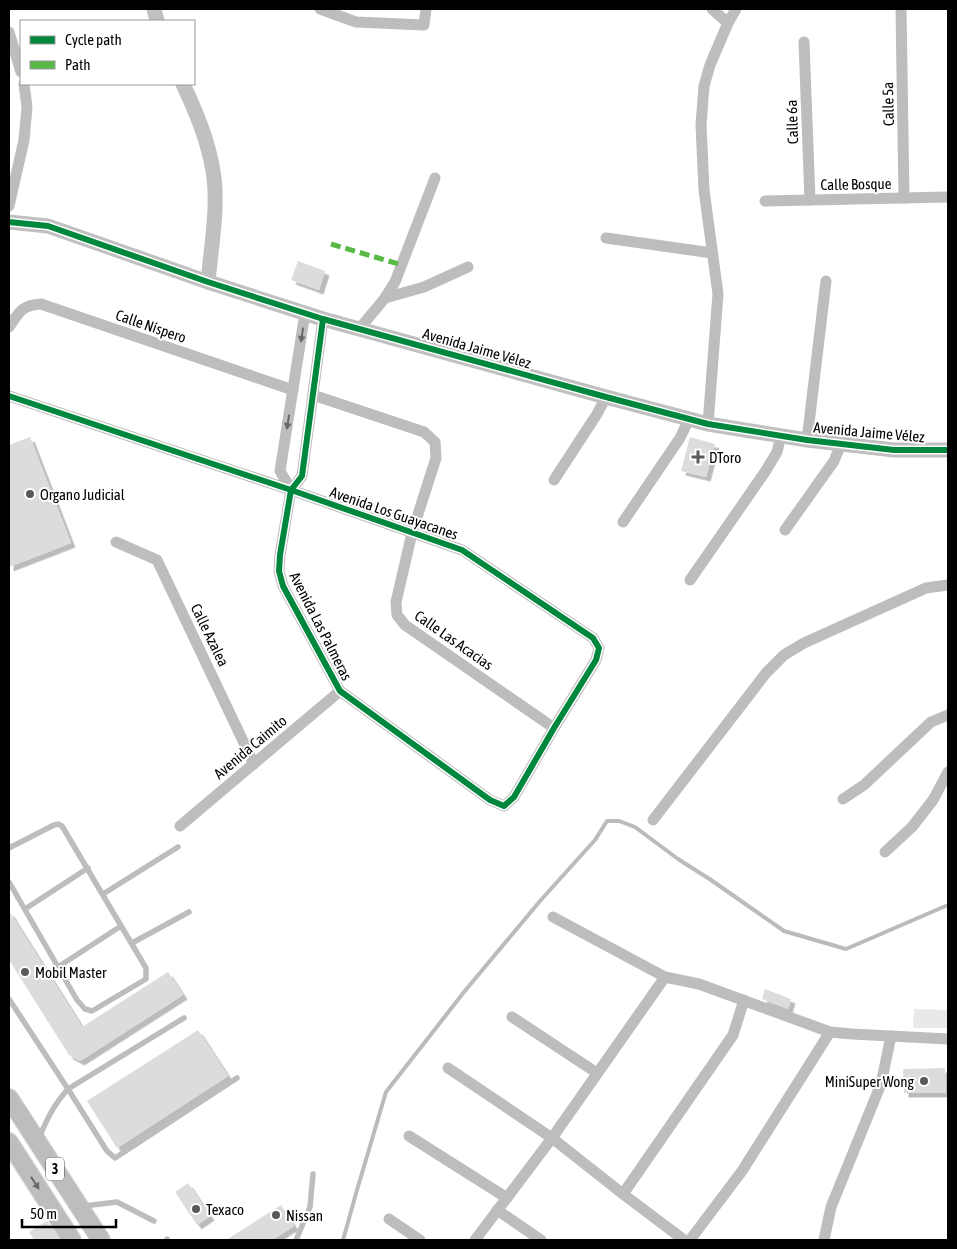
<svg xmlns="http://www.w3.org/2000/svg" width="957" height="1249" viewBox="0 0 957 1249" font-family="'Asap Condensed',sans-serif">
	<defs>
		<filter id="shadow"><feDropShadow dx="4.5" dy="4.5" stdDeviation="0" flood-color="#0004"/></filter>
	</defs>
	<rect width="100%" height="100%" fill="#fff"/>
	<!-- green -->
	<path fill="#e9e9e9" d="M914,1009L948,1010V1028H913Z"/>
	<g fill="none" stroke-linecap="round" stroke-linejoin="round">
		<!-- stream -->
		<path stroke="#bbb" stroke-width="4" d="M343,1240L357,1190L386,1092L464,992L540,901L595,840L607,821H619L635,827L678,859L711,880L784,931L846,949L948,905"/>
	</g>
	<!-- building -->
	<g fill="#dcdcdc" filter="url(#shadow)">
		<path d="M298,261L325,271L319,290L291,280Z"/>
		<path d="M30,437L71,543L9,567V445Z"/>
		<path d="M690,437L715,444L706,477L681,471Z"/>
		<path d="M9,911L82,1027L168,972L183,995L80,1061L69,1055L9,960Z"/>
		<path d="M765,989L791,999L788,1009L762,999Z"/>
		<path d="M198,1030L228,1076L117,1148L87,1101Z"/>
		<path d="M945,1068L946,1093H904L903,1069Z"/>
		<path d="M188,1183L210,1216L197,1225L175,1192Z"/>
		<path d="M281,1205L294,1226L272,1240H226Z"/>
		<path d="M47,1221L60,1240H34L29,1232Z"/>
	</g>
	<g fill="none" stroke-linecap="round" stroke-linejoin="round">
		<!-- primary casing -->
		<g stroke="#dbdbdb" stroke-width="20">
			<g id="primary">
				<path d="M9,1098L101,1240"/>
				<path d="M9,1142L72,1240"/>
			</g>
		</g>
		<!-- lane -->
		<g stroke="#bdbdbd" stroke-width="5.5">
			<path d="M9,848L54,825L58,824L62,826L146,968V979L92,1011L85,1009L77,1000L58,967L9,882"/>
			<path d="M103,894L178,847"/>
			<path d="M25,909L88,868"/>
			<path d="M132,943L189,912"/>
			<path d="M58,967L121,926"/>
			<path d="M9,999L68,1089L107,1151L115,1158L237,1078"/>
			<path d="M39,1138C48,1117 53,1106 68,1089L184,1018"/>
			<path d="M84,1206L117,1202L154,1221"/>
			<path d="M167,1239V1240"/>
			<path d="M296,1240L310,1207L313,1174"/>
		</g>
		<!-- street -->
		<g stroke="#bdbdbd" stroke-width="11">
			<path d="M320,9L356,22L424,25L426,9"/>
			<path d="M712,9L728,23"/>
			<path d="M901,9L904,198"/>
			<path d="M9,32L21,72"/>
			<path d="M804,42L810,200"/>
			<path d="M765,201L948,197"/>
			<path d="M9,206L24,140L27,107L24,84"/>
			<path d="M606,238L712,253"/>
			<path d="M385,298L424,287L468,267"/>
			<path d="M9,327C19,313 21,305 41,304L293,390"/>
			<path d="M360,328L385,298L395,282L435,178"/>
			<path d="M313,395L424,432L435,442L436,458L412,533L396,602L397,615L405,625L554,728"/>
			<path d="M9,396L291,490L462,550L593,638L599,648L596,660L554,728L514,797L504,806L490,800L340,691L283,586L279,571L280,555L291,490L302,476L323,319"/>
			<path d="M708,424L718,294L704,190L701,125L704,86L710,65L728,23L736,9"/>
			<path d="M807,440L826,281"/>
			<path d="M554,480L597,414L606,397"/>
			<path d="M291,490L280,471L305,313"/>
			<path d="M623,522L680,438L689,419"/>
			<path d="M785,530L834,461L841,444"/>
			<path d="M116,542L157,560L254,764"/>
			<path d="M690,580L765,472L777,452L781,436"/>
			<path d="M843,799L864,785L931,722L948,715"/>
			<path d="M653,820L766,673L784,655L804,643L926,588L948,585"/>
			<path d="M180,826L340,691"/>
			<path d="M885,852L912,827L933,800L948,772"/>
			<path d="M553,917L665,977L699,984L830,1032L852,1034L948,1039"/>
			<path d="M512,1017L597,1073"/>
			<path d="M448,1068L552,1138L623,1194L684,1240"/>
			<path d="M409,1136L507,1198"/>
			<path d="M623,1194L733,1035L744,1000"/>
			<path d="M497,1210L541,1240"/>
			<path d="M389,1219L420,1240"/>
			<path d="M475,1240L552,1138L665,977"/>
			<path d="M690,1240L742,1171L830,1032"/>
			<path d="M824,1240L831,1207L881,1084L891,1036"/>
		</g>
		<!-- secondary -->
		<g stroke="#c0c0c0" stroke-width="15">
			<path d="M154,9L157,21"/>
			<path d="M183,84C196,112 208,140 213,171C219,205 211,247 208,282"/>
			<path d="M9,222L48,226L208,282L323,319L606,397L708,424L807,440L894,450H948"/>
		</g>
		<!-- primary -->
		<use href="#primary" stroke="#bdbdbd" stroke-width="18"/>
		<!-- quiet -->
		<path stroke="#58b947" stroke-width="5" stroke-dasharray="10 5" stroke-linecap="butt" d="M331,244L402,265"/>
		<!-- cycleway casing -->
		<g stroke="#fff" stroke-width="9">
			<g id="cycleway">
				<path d="M9,222L48,226L208,282L323,319L606,397L708,424L807,440L894,450H948"/>
				<path d="M9,396L291,490L462,550L593,638L599,648L596,660L554,728L514,797L504,806L490,800L340,691L283,586L279,571L280,555L291,490L302,476L323,319"/>
			</g>
		</g>
		<!-- cycleway -->
		<use href="#cycleway" stroke="#00873e" stroke-width="6"/>
	</g>
	<!-- one-way arrows -->
	<defs><path id="oneway-solid" d="M-6-.8H1V-3.2L6.5 0L1 3.2V.8H-6Z" transform="scale(1.25)"/></defs>
	<g fill="#686868">
		<use href="#oneway-solid" transform="translate(302 335) rotate(99)"/>
		<use href="#oneway-solid" transform="translate(288 422) rotate(99)"/>
		<use href="#oneway-solid" transform="translate(35 1183) rotate(57)"/>
	</g>
	<!-- markers -->
	<g fill="#595959" stroke="#fff" stroke-width="2">
		<path d="M695.5 449.5h5v5h5v5h-5v5h-5v-5h-5v-5h5z"/>
		<circle cx="30" cy="494" r="5"/>
		<circle cx="25" cy="972" r="5"/>
		<circle cx="924" cy="1081" r="5"/>
		<circle cx="196" cy="1209" r="5"/>
		<circle cx="276" cy="1215" r="5"/>
	</g>
	<g text-anchor="middle" dominant-baseline="central" stroke-width="4" stroke-linejoin="round" paint-order="stroke">
		<!-- shield labels -->
		<rect fill="#fff" stroke="#4c4c4c" stroke-width="1" x="46" y="1157.5" width="18" height="23" rx="4"/>
		<g font-size="14" font-weight="bold" fill="#000">
			<text x="55" y="1169">3</text>
		</g>
		<!-- street labels -->
		<g font-size="15" fill="#000" stroke="#fff">
			<text transform="translate(888 104) rotate(-91)">Calle 5a</text>
			<text transform="translate(792 122) rotate(-92)">Calle 6a</text>
			<text transform="translate(856 184) rotate(-1)">Calle Bosque</text>
			<text transform="translate(151 326) rotate(19)">Calle Níspero</text>
			<text transform="translate(477 348) rotate(16)">Avenida Jaime Vélez</text>
			<text transform="translate(869 432) rotate(5)">Avenida Jaime Vélez</text>
			<text transform="translate(394 513) rotate(19)">Avenida Los Guayacanes</text>
			<text transform="translate(321 626) rotate(63)">Avenida Las Palmeras</text>
			<text transform="translate(210 635) rotate(64)">Calle Azalea</text>
			<text transform="translate(454 640) rotate(35)">Calle Las Acacias</text>
			<text transform="translate(250 747) rotate(-40)">Avenida Caimito</text>
		</g>
		<!-- poi labels -->
		<g font-size="15" fill="#000" stroke="#fff" text-anchor="start">
			<text x="709" y="457">DToro</text>
			<text x="40" y="494">Organo Judicial</text>
			<text x="35" y="972">Mobil Master</text>
			<text x="914" y="1081" text-anchor="end">MiniSuper Wong</text>
			<text x="206" y="1209">Texaco</text>
			<text x="286" y="1215">Nissan</text>
		</g>
	</g>
	<!-- border -->
	<rect width="957" height="1249" fill="none" stroke="#000000" stroke-width="20"/>
	<!-- legend -->
	<rect x="20" y="20" width="175" height="65" fill="#ffffff" stroke="#999999"/>
	<rect x="30" y="36" width="25" height="8" fill="#00873e" stroke="#999999"/>
	<text x="65" y="45" font-size="15" fill="#000000">Cycle path</text>
	<rect x="30" y="61" width="25" height="8" fill="#58b947" stroke="#999999"/>
	<text x="65" y="70" font-size="15" fill="#000000">Path</text>
	<!-- scale -->
	<path d="M22 1219v8h94v-8" fill="none" stroke="#000000" stroke-width="2.5"/>
	<text x="30" y="1219" font-size="15" fill="#000000" stroke="#ffffff" stroke-width="4" paint-order="stroke">50 m</text>
</svg>
